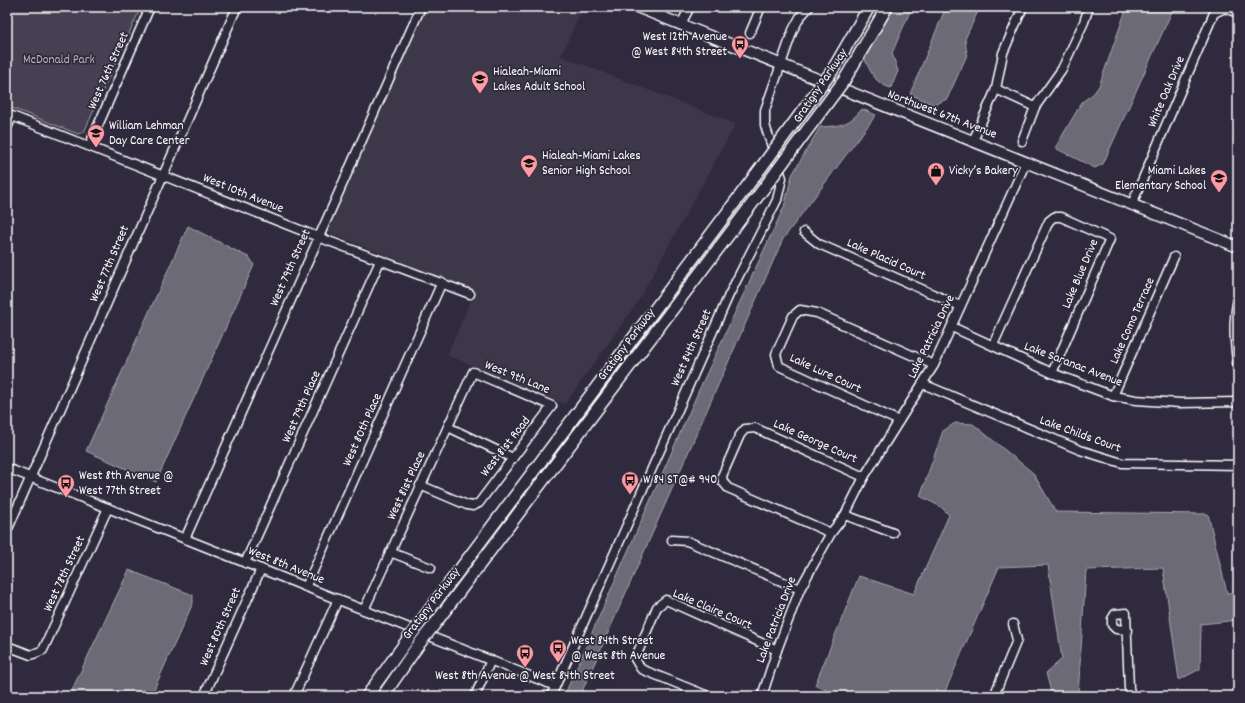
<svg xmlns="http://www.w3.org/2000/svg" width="1245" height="703" viewBox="0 0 1245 703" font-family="Dekko,sans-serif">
	<rect width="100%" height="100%" fill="#2f2a3d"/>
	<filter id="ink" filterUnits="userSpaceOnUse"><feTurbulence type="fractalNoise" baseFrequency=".025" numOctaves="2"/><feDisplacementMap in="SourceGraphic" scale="8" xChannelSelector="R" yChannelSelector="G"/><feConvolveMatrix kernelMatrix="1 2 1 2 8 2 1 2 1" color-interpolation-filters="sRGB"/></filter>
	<g filter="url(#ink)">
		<!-- built -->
		<path fill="#3c3749" d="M426,7H583L561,56L736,124L637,303L565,404L447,355L475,291L327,232Z"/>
		<!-- green -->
		<path fill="#464152" stroke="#a2a0a8" d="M7,7H141L84,132L78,134L7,106Z"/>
		<!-- water -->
		<g fill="#6d6a77" stroke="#a7a6ad">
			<path d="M891,7H912L892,53L898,71L891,88C875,84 870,71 864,57Z"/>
			<path d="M946,7H980L965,39L967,55L947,99L934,105L910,94Z"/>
			<path d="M1127,7H1174L1103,164L1095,168L1055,148L1082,102L1093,94L1099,86Z"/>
			<path d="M862,109L876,115L783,239L580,696H564L699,390L784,207L792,175L820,127C840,126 849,125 862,109Z"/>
			<path d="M188,226L250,258L254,265L156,482L86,451Z"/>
			<path d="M955,423L973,424L1033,473L1056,512L1208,514L1227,593L1238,592V620L1201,624L1200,669L1179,680L1163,568L1086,570L1078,696H1052L1046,673L1062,659L1048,565L999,567L943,696H839L815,685L859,576L914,594L949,515L941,507L920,496L943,431Z"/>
			<path d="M129,570L193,595V603L151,696H69Z"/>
		</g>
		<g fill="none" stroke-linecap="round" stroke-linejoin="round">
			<!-- minor casing -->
			<g stroke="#fff" stroke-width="11">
				<g id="minor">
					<path d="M681,24L690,7"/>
					<path d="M750,33L761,7"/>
					<path d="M996,89L1035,107"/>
					<path d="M7,114L318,237L470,294"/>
					<path d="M7,128L12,117"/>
					<path d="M973,141L996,89L1003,53L1023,7"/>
					<path d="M1022,141L1035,107L1062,69L1084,22L1089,7"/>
					<path d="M89,146L150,7"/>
					<path d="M1132,204L1214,13L1225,8L1238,13"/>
					<path d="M804,232L819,244L960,306"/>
					<path d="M1238,299C1232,324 1235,346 1238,370"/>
					<path d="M952,327L1052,373L1113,396L1136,400L1180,403L1238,402"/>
					<path d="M993,345L1049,221L1054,217H1061L1110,239L1052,373"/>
					<path d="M923,384L1080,450L1122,463L1238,465"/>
					<path d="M1113,396L1174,257"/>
					<path d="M899,421L779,366L776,354L793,316L800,310L817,313L934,365"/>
					<path d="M448,427L513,458"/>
					<path d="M7,468L555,686"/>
					<path d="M845,515L893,533"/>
					<path d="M7,531L237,7"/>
					<path d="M831,533L728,488L723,482L722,476L740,435L745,429L755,428L864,477"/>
					<path d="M185,539L421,7"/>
					<path d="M672,540L687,541L800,589"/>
					<path d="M390,552L431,568"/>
					<path d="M245,563L380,261"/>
					<path d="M306,587L442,282"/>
					<path d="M364,610L473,372L552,406L479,503L473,506L467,505L420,485"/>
					<path d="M1127,630L1116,629L1112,625V619L1115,614L1126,613L1129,688L1131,696"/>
					<path d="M7,646L31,655L43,650L108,508"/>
					<path d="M204,696L261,569"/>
					<path d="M294,696L338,599"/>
					<path d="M475,696L491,660"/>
					<path d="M551,696L729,295L777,200L782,178L765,125V110L793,30L800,17L809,7"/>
					<path d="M708,696L641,669L635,659L657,607L666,600L777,650"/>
					<path d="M762,696L777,650L800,589L831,533L845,515L864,477L934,365L1026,162"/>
					<path d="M994,696L1017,640L1013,624"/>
				</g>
			</g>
			<!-- major casing -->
			<g stroke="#fff" stroke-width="13">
				<path id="major" d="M637,7L1238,247"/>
			</g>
			<!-- highway casing -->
			<g stroke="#fff" stroke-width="14">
				<g id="highway">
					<path d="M832,71L869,7"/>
					<path d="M845,79L887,7"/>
					<path d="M422,620L763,165"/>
					<path d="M434,625L770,180"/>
					<path d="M367,696L408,639"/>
					<path d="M383,696L419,644"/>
				</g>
			</g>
			<!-- minor -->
			<use href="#minor" stroke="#2f2a3d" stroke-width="8"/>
			<!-- major -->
			<use href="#major" stroke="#2f2a3d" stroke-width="10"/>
			<!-- highway -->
			<use href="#highway" stroke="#2f2a3d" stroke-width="11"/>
			<!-- highway-bridge casing -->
			<g stroke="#fff" stroke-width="14" stroke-linecap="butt">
				<g id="highway-bridge">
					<path d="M763,165L832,71"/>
					<path d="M770,180L845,79"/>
					<path d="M408,639L422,620"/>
					<path d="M419,644L434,625"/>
				</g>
			</g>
			<!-- highway-bridge -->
			<use href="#highway-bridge" stroke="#2f2a3d" stroke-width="11"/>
		</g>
	</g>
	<!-- icons -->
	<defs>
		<g id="bus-pin" transform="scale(0.9)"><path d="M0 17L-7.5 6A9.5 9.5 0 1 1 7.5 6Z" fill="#ff9aa2" stroke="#2f2a3d"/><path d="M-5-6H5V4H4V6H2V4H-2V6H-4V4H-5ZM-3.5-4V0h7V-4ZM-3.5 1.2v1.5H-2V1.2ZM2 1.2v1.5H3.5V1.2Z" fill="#111"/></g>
		<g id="school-pin" transform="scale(0.9)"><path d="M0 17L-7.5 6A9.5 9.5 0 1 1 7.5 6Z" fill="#ff9aa2" stroke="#2f2a3d"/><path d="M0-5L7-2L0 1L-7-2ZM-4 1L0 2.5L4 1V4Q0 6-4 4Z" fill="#111"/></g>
		<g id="shop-pin" transform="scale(0.9)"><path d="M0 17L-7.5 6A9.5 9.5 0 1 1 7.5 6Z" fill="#ff9aa2" stroke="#2f2a3d"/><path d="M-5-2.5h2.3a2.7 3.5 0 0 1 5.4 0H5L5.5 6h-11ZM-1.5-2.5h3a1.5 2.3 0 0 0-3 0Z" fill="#111"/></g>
	</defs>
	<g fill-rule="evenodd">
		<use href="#bus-pin" x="740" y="44"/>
		<use href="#school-pin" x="480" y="79"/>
		<use href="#school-pin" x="96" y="133"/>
		<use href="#school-pin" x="529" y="163"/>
		<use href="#shop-pin" x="936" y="171"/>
		<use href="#school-pin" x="1219" y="178"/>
		<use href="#bus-pin" x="630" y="480"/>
		<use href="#bus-pin" x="66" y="483"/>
		<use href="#bus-pin" x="558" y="648"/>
		<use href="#bus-pin" x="525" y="653"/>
	</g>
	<g text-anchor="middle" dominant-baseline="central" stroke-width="3.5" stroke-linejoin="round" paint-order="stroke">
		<!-- poi labels -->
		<g font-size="13" fill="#fff" stroke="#2f2a3d" text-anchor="start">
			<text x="727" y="37" text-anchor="end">West 12th Avenue<tspan x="727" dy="15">@ West 84th Street</tspan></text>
			<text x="493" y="72">Hialeah-Miami<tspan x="493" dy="15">Lakes Adult School</tspan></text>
			<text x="109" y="126">William Lehman<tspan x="109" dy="15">Day Care Center</tspan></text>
			<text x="542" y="156">Hialeah-Miami Lakes<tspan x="542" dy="15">Senior High School</tspan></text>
			<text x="949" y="171">Vicky’s Bakery</text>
			<text x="1206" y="171" text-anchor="end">Miami Lakes<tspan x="1206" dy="15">Elementary School</tspan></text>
			<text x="79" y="476">West 8th Avenue @<tspan x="79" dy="15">West 77th Street</tspan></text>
			<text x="643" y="480">W 84 ST@# 940</text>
			<text x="571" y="641">West 84th Street<tspan x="571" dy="15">@ West 8th Avenue</tspan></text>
			<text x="525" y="676" text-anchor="middle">West 8th Avenue @ West 84th Street</text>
		</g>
		<!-- park labels -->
		<g font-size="13" fill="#b5b3ba" stroke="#2f2a3d">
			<text x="59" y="60">McDonald Park</text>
		</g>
		<!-- street labels -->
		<g font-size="13" fill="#fff" stroke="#2f2a3d">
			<text transform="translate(109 71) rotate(-66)">West 76th Street</text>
			<text transform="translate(821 86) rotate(-56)">Gratigny Parkway</text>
			<text transform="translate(1167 92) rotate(-67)">White Oak Drive</text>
			<text transform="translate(942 115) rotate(21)">Northwest 67th Avenue</text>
			<text transform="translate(243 194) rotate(22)">West 10th Avenue</text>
			<text transform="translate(886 260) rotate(24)">Lake Placid Court</text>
			<text transform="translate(110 264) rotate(-67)">West 77th Street</text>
			<text transform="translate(291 268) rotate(-66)">West 79th Street</text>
			<text transform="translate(1081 274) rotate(-67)">Lake Blue Drive</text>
			<text transform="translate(1133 321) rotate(-66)">Lake Como Terrace</text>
			<text transform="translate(932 337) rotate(-64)">Lake Patricia Drive</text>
			<text transform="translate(627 345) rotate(-53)">Gratigny Parkway</text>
			<text transform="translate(692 348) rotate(-66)">West 84th Street</text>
			<text transform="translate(1073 365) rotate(21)">Lake Saranac Avenue</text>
			<text transform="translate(825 374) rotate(25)">Lake Lure Court</text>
			<text transform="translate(517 378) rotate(22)">West 9th Lane</text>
			<text transform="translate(302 407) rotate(-66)">West 79th Place</text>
			<text transform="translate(363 430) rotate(-66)">West 80th Place</text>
			<text transform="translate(1080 435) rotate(20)">Lake Childs Court</text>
			<text transform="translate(815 442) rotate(24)">Lake George Court</text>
			<text transform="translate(506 447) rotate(-52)">West 81st Road</text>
			<text transform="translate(407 486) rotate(-65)">West 81st Place</text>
			<text transform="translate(286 566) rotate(22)">West 8th Avenue</text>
			<text transform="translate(65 574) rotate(-65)">West 78th Street</text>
			<text transform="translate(432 604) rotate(-53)">Gratigny Parkway</text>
			<text transform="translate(712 610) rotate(23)">Lake Claire Court</text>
			<text transform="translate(777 620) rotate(-69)">Lake Patricia Drive</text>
			<text transform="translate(221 627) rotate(-66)">West 80th Street</text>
		</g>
	</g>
	<!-- margin -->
	<rect width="1245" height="703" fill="none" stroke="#2f2a3d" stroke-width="24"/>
	<rect x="12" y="12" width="1221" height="679" fill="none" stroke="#fff" stroke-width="1.5" filter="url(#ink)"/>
</svg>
